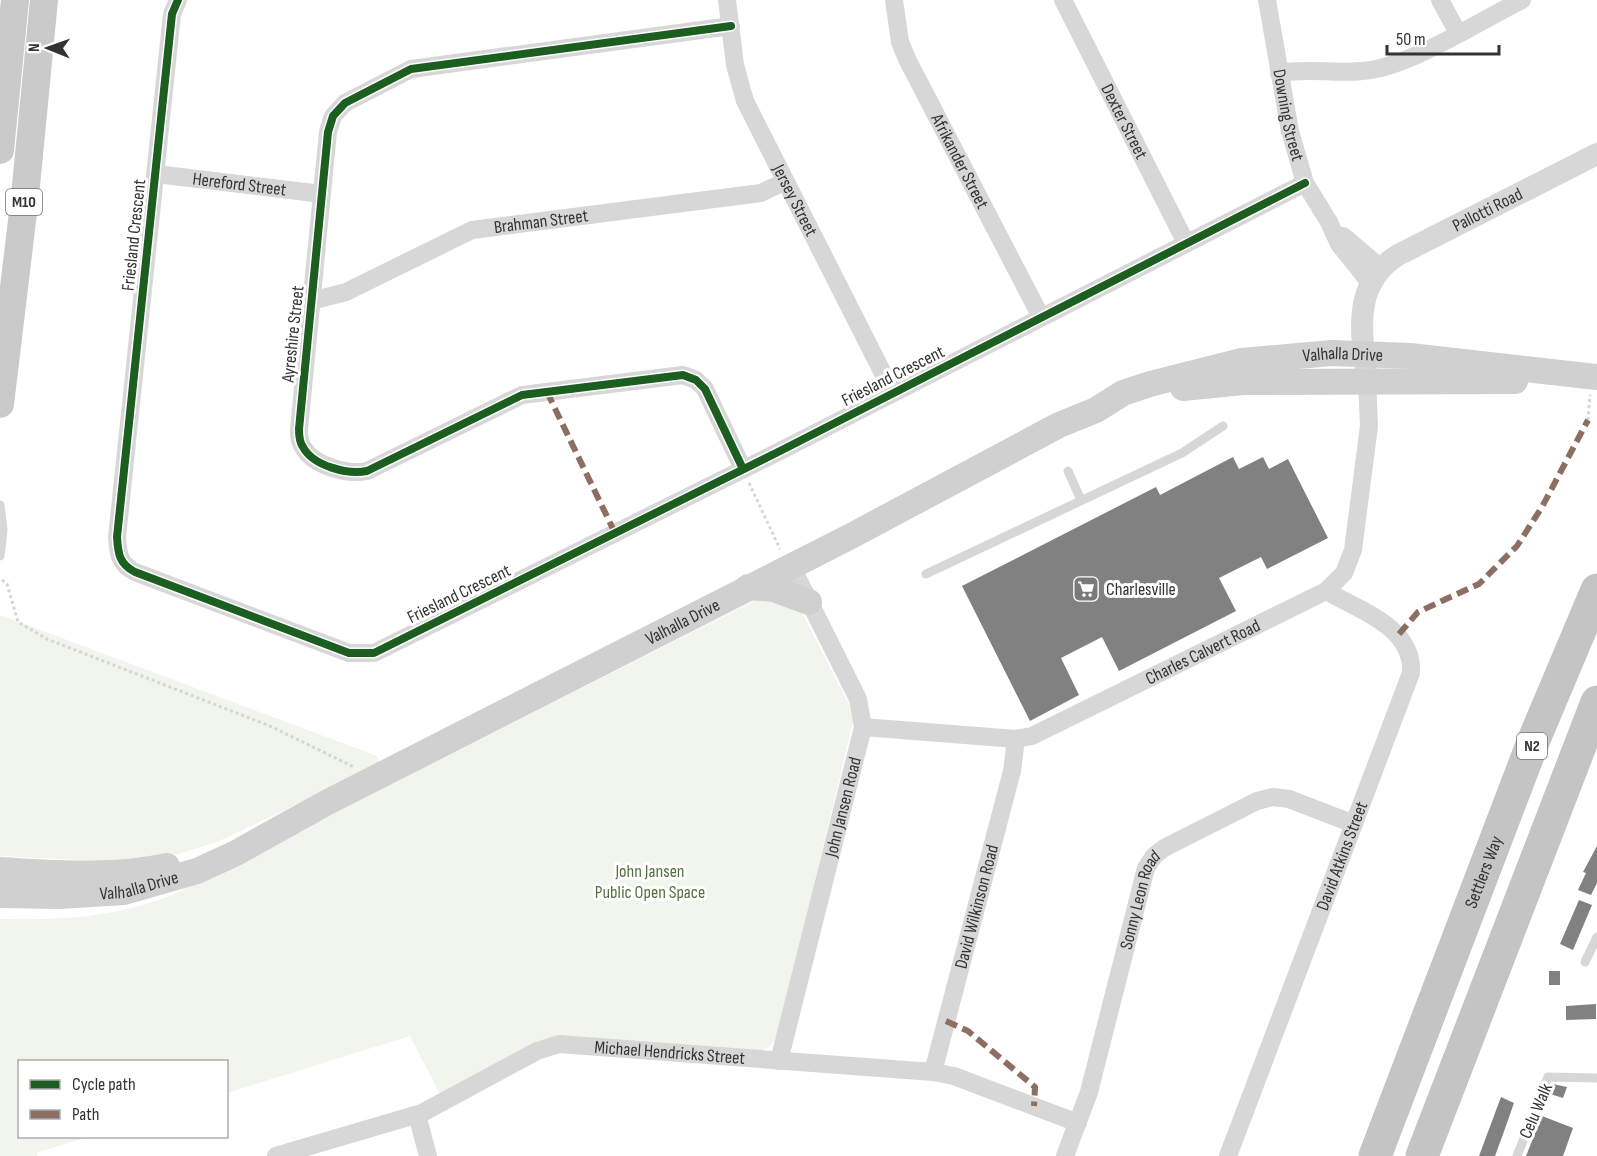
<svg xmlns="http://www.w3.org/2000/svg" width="1597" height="1156" viewBox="0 0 1597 1156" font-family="'Sofia Sans Condensed',sans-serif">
	<rect width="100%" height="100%" fill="#fff"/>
	<!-- green -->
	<g fill="#f1f5ed">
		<path d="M765,599L798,610L803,615L849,704L853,722L778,1034L771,1045L762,1051L558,1037L441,1096L410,1036L227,1093L226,1062H20V1136L88,1137L38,1152L37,1156H0V919C66,920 110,918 173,895L756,600Z"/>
		<path d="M0,615L377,756L380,765L217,842L178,854L122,862L0,856Z"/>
	</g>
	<!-- building -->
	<g fill="#818181">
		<path d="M1233,457L1239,469L1263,457L1269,469L1288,459L1328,538L1267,569L1261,557L1219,578L1236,611L1119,671L1102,637L1061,658L1079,695L1030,721L962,586L1156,487L1160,495Z"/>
		<path d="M1597,846V883L1591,895L1578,890L1586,873L1583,872Z"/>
		<path d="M1579,900L1592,905L1573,950L1560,944Z"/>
		<rect x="1549" y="971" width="11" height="14"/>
		<path d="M1596,1004V1019L1566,1020V1006Z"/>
		<path d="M1553,1084L1567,1087L1563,1098L1550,1094Z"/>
		<path d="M1501,1097L1514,1103L1502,1137L1495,1156H1479Z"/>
		<path d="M1542,1116L1573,1128L1563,1156H1526Z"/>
	</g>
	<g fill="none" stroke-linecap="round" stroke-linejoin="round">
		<!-- path -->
		<g stroke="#d6d6d6" stroke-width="3" stroke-dasharray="3 3" stroke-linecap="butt">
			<path d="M1588,420L1590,395"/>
			<path d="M749,483L780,549"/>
			<path d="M2,580L7,584L18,622L47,639L270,726L354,767"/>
		</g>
		<!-- service -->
		<g stroke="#d7d7d7" stroke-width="9">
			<path d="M1068,471L1081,500"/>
			<path d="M0,505L3,530L0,556"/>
			<path d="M926,574L1182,453L1223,426"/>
			<path d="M1585,962L1597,937"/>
			<path d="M1517,1156L1548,1077L1597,1078"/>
		</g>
		<!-- minor -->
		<g stroke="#d7d7d7" stroke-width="18">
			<path d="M178,0L172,14L117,537C118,553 119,564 135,572L349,653H374L782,450L1305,183"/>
			<path id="s1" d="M727,0L735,65L745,101L893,393"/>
			<path id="s2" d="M894,0L900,42L907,59L1041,317"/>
			<path id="s3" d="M1063,0L1186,243"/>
			<path id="s4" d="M1267,0L1290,131L1305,183L1329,222L1339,244L1370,283"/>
			<path d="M1440,0L1458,33"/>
			<path d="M731,26L411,69L345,103L333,116L328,132L299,429C299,435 299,442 303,447C313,466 348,475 367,471L522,395L683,375L696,380L705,389L743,469"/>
			<path d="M1279,73C1311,67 1344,76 1376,69C1417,61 1482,20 1522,0"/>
			<path id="s5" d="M156,174L322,194"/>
			<path d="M1343,236L1381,268"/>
			<path id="s6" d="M311,301L346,292L472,230L761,193L784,182"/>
			<path id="s7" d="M863,727L1016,739L1032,736L1326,591L1344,573L1353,550L1369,426L1367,380"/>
			<path id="s8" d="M779,1061L863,727L858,699L791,565"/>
			<path id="s9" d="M933,1072L1012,771L1016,739"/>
			<path d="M417,1115L428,1156"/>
			<path id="s10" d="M276,1156L422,1113L537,1051L559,1044L933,1072L954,1076L1078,1123"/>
			<path id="s11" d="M1065,1156L1089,1092L1146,868L1154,856L1164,848L1257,801L1273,797L1289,799L1354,824"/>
			<path id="s12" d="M1228,1156L1411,673C1414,627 1359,610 1326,591"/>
		</g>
		<!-- tertiary -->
		<path stroke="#d7d7d7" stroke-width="22" id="s13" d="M1366,370C1360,326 1355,282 1398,255L1597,154"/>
		<!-- secondary -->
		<g stroke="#d0d0d0" stroke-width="26">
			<path d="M1183,388L1243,382L1515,381"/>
			<path d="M748,587L774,589L809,602"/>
			<path d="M0,870C55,873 114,878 167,866"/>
			<path id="s14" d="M0,895L59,896L124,892L197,871L234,854L326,803L855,534L1059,425L1096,410L1123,393L1150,384L1241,361L1332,353L1410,356L1597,377"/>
		</g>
		<!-- primary -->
		<g stroke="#cacaca" stroke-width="28">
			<path d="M0,150L15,0"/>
			<path d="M0,404L25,196L44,0"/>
		</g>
		<!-- motorway -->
		<g stroke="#c4c4c4" stroke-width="33">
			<path id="s15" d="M1375,1156L1535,737L1597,590"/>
			<path d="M1422,1156L1597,702"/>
		</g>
		<!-- quiet -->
		<g stroke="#8d6e63" stroke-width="6" stroke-dasharray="12 6" stroke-linecap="butt">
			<path d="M547,392L615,533"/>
			<path d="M1399,634L1418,612L1479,584L1517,546L1542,507L1588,420"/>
			<path d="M946,1021L968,1031L1035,1087L1034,1106"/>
		</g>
		<!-- cycleway casing -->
		<g stroke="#fff" stroke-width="11">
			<g id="cycleway">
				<path d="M178,0L172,14L117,537C118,553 119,564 135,572L349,653H374L782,450L1305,183"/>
				<path d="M731,26L411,69L345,103L333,116L328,132L299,429C299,435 299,442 303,447C313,466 348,475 367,471L522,395L683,375L696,380L705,389L743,469"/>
			</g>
		</g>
		<!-- cycleway -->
		<use href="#cycleway" stroke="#1b5e20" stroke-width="8"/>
	</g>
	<!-- icons -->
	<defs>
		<g id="supermarket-square" transform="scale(1.35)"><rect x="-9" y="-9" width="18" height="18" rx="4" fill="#7a7a7a" stroke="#fff"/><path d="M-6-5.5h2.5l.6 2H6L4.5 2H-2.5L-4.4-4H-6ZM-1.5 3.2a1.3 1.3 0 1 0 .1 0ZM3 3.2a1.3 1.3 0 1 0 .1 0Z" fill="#fff"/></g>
	</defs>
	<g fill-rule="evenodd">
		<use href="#supermarket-square" x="1086" y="589"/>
	</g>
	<g text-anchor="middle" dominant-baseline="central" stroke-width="6" stroke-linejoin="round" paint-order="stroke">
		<!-- shield labels -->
		<g fill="#fff" stroke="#707070" stroke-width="1.5">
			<rect x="6" y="189" width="36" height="26" rx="4.5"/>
			<rect x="1517" y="733" width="30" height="26" rx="4.5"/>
		</g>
		<g font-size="16" font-weight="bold" fill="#333">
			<text x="24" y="202">M10</text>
			<text x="1532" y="746">N2</text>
		</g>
		<!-- street labels -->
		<g font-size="18" fill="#333" stroke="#fff">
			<text stroke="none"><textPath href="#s4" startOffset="117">Downing Street</textPath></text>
			<text stroke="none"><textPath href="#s3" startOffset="136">Dexter Street</textPath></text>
			<text stroke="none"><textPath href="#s2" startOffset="176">Afrikander Street</textPath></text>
			<text stroke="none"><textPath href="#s5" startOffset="84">Hereford Street</textPath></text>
			<text stroke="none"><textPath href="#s1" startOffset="214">Jersey Street</textPath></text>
			<text stroke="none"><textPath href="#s13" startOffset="228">Pallotti Road</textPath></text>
			<text stroke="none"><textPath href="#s6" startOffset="246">Brahman Street</textPath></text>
			<text transform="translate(134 235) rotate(-84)">Friesland Crescent</text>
			<text transform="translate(293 334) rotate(-84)">Ayreshire Street</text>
			<text stroke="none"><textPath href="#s14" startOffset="1467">Valhalla Drive</textPath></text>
			<text transform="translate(893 376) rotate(-27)">Friesland Crescent</text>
			<text transform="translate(459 594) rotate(-26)">Friesland Crescent</text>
			<text stroke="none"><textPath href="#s14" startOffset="746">Valhalla Drive</textPath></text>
			<text stroke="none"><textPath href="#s7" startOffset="360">Charles Calvert Road</textPath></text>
			<text stroke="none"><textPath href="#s8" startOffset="262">John Jansen Road</textPath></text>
			<text stroke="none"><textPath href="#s12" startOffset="321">David Atkins Street</textPath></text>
			<text stroke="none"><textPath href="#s15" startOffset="304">Settlers Way</textPath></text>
			<text stroke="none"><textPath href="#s14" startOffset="140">Valhalla Drive</textPath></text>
			<text stroke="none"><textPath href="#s11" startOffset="267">Sonny Leon Road</textPath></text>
			<text stroke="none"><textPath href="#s9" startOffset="171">David Wilkinson Road</textPath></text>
			<text stroke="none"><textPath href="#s10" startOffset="417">Michael Hendricks Street</textPath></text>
			<text transform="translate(1536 1111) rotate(-67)">Celu Walk</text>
		</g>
		<!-- poi labels -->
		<g font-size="18" fill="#333" stroke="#fff" text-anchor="start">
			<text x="1106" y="589">Charlesville</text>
		</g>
		<!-- park labels -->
		<g font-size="18" fill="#56703f" stroke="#fff">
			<text x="650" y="871">John Jansen<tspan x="650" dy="21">Public Open Space</tspan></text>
		</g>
	</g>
	<!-- legend -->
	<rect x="18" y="1060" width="210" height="78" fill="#ffffff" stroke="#adadad" stroke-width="1.5"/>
	<rect x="30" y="1080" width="30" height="9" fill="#1b5e20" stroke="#adadad" stroke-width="1.5"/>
	<text x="72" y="1090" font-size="18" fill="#333333">Cycle path</text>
	<rect x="30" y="1110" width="30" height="9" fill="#8d6e63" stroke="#adadad" stroke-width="1.5"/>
	<text x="72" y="1120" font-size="18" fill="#333333">Path</text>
	<!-- north arrow -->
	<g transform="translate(48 48) rotate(271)" stroke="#ffffff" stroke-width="4.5" paint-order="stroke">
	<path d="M0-4.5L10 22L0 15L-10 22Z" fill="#333333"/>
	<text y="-9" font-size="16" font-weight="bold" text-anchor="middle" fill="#333333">N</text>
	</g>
	<!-- scale -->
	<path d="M1387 45v9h112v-9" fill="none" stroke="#333333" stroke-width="3"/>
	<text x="1396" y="45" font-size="18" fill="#333333" stroke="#ffffff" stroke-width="4.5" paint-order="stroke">50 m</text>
</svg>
